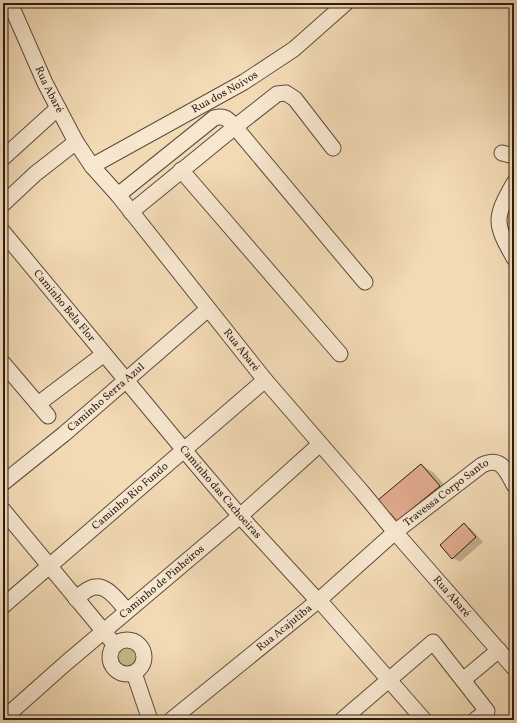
<svg xmlns="http://www.w3.org/2000/svg" width="517" height="723" viewBox="0 0 517 723" font-family="Vollkorn,serif">
	<rect width="100%" height="100%" fill="#f2dab5"/>
	<filter id="stains"><feTurbulence type="fractalNoise" baseFrequency=".005" numOctaves="4"/><feColorMatrix values="0 0 0 0 .2 0 0 0 0 .09 0 0 0 0 .02 0 0 0 .5 -.17"/></filter>
	<radialGradient id="worn" r=".72"><stop offset=".6" stop-color="#630" stop-opacity="0"/><stop offset="1" stop-color="#630" stop-opacity=".3"/></radialGradient>
	<!-- green -->
	<circle fill="#c1bd89" stroke="#766c4f" cx="126" cy="656" r="12"/>
	<!-- shadow -->
	<g fill="#0003">
		<path d="M421,465L433,472L451,492L409,526L397,520Z"/>
		<path d="M464,525L471,529L483,542L460,562L453,558Z"/>
	</g>
	<!-- building -->
	<g fill="#e3ac8f" stroke="#2b1c15">
		<path d="M421,464L440,486L397,521L378,500Z"/>
		<path d="M464,523L476,537L452,559L440,545Z"/>
	</g>
	<g fill="none" stroke-linecap="round" stroke-linejoin="round">
		<!-- minor casing -->
		<g stroke="#5d4c3d" stroke-width="17">
			<g id="minor">
				<path id="s1" d="M10,3L45,83L76,142L92,166L118,195L265,380L362,492L395,532L514,668"/>
				<path d="M333,148L295,99L286,93L277,94L235,127L365,282"/>
				<path d="M502,153L514,156"/>
				<path d="M3,158L58,108"/>
				<path id="s2" d="M92,166L244,82L294,49L346,3"/>
				<path d="M181,170L340,354"/>
				<path d="M514,183C494,218 494,223 514,258"/>
				<path d="M118,195L214,118C225,115 228,119 235,127L131,212"/>
				<path d="M3,204L35,174L76,142"/>
				<path id="s3" d="M3,232L184,450L240,516L318,601"/>
				<path d="M3,363L48,416"/>
				<path d="M38,404L104,354"/>
				<path id="s4" d="M3,483L64,434L208,309"/>
				<path d="M3,510L115,645"/>
				<path d="M76,599C80,596 84,591 89,589C105,580 118,601 127,611"/>
				<path d="M319,600L424,720"/>
				<path id="s5" d="M3,606L265,380"/>
				<circle cx="127" cy="657" r="17"/>
				<path d="M134,673L150,720"/>
				<path d="M463,680L499,650"/>
				<path id="s6" d="M3,719L66,663L240,516L320,444"/>
				<path id="s7" d="M171,720L319,600L395,532L482,465C501,456 506,470 514,485"/>
				<path d="M342,720L433,642L487,711L475,720"/>
			</g>
		</g>
		<!-- minor -->
		<use href="#minor" stroke="#f7e7cf" stroke-width="15"/>
	</g>
	<g text-anchor="middle" dominant-baseline="central" stroke-width="3.5" stroke-linejoin="round" paint-order="stroke">
		<!-- street labels -->
		<g font-size="11" fill="#2b1c15" stroke="#f7e7cf">
			<text stroke="none"><textPath href="#s1" startOffset="95">Rua Abaré</textPath></text>
			<text stroke="none"><textPath href="#s2" startOffset="152">Rua dos Noivos</textPath></text>
			<text stroke="none"><textPath href="#s3" startOffset="96">Caminho Bela Flor</textPath></text>
			<text stroke="none"><textPath href="#s1" startOffset="420">Rua Abaré</textPath></text>
			<text stroke="none"><textPath href="#s4" startOffset="134">Caminho Serra Azul</textPath></text>
			<text stroke="none"><textPath href="#s3" startOffset="339">Caminho das Cachoeiras</textPath></text>
			<text stroke="none"><textPath href="#s7" startOffset="357">Travessa Corpo Santo</textPath></text>
			<text stroke="none"><textPath href="#s5" startOffset="168">Caminho Rio Fundo</textPath></text>
			<text stroke="none"><textPath href="#s6" startOffset="210">Caminho de Pinheiros</textPath></text>
			<text stroke="none"><textPath href="#s1" startOffset="744">Rua Abaré</textPath></text>
			<text stroke="none"><textPath href="#s7" startOffset="146">Rua Acajutiba</textPath></text>
		</g>
	</g>
	<!-- margin -->
	<rect width="517" height="723" fill="none" stroke="#f2dab5" stroke-width="16"/>
	<rect x="4" y="4" width="509" height="715" fill="none" stroke="#2b1c15" stroke-width="2"/>
	<rect x="8" y="8" width="501" height="707" fill="none" stroke="#2b1c15"/>
	<rect width="100%" height="100%" filter="url(#stains)"/>
	<rect width="100%" height="100%" fill="url(#worn)"/>
</svg>
